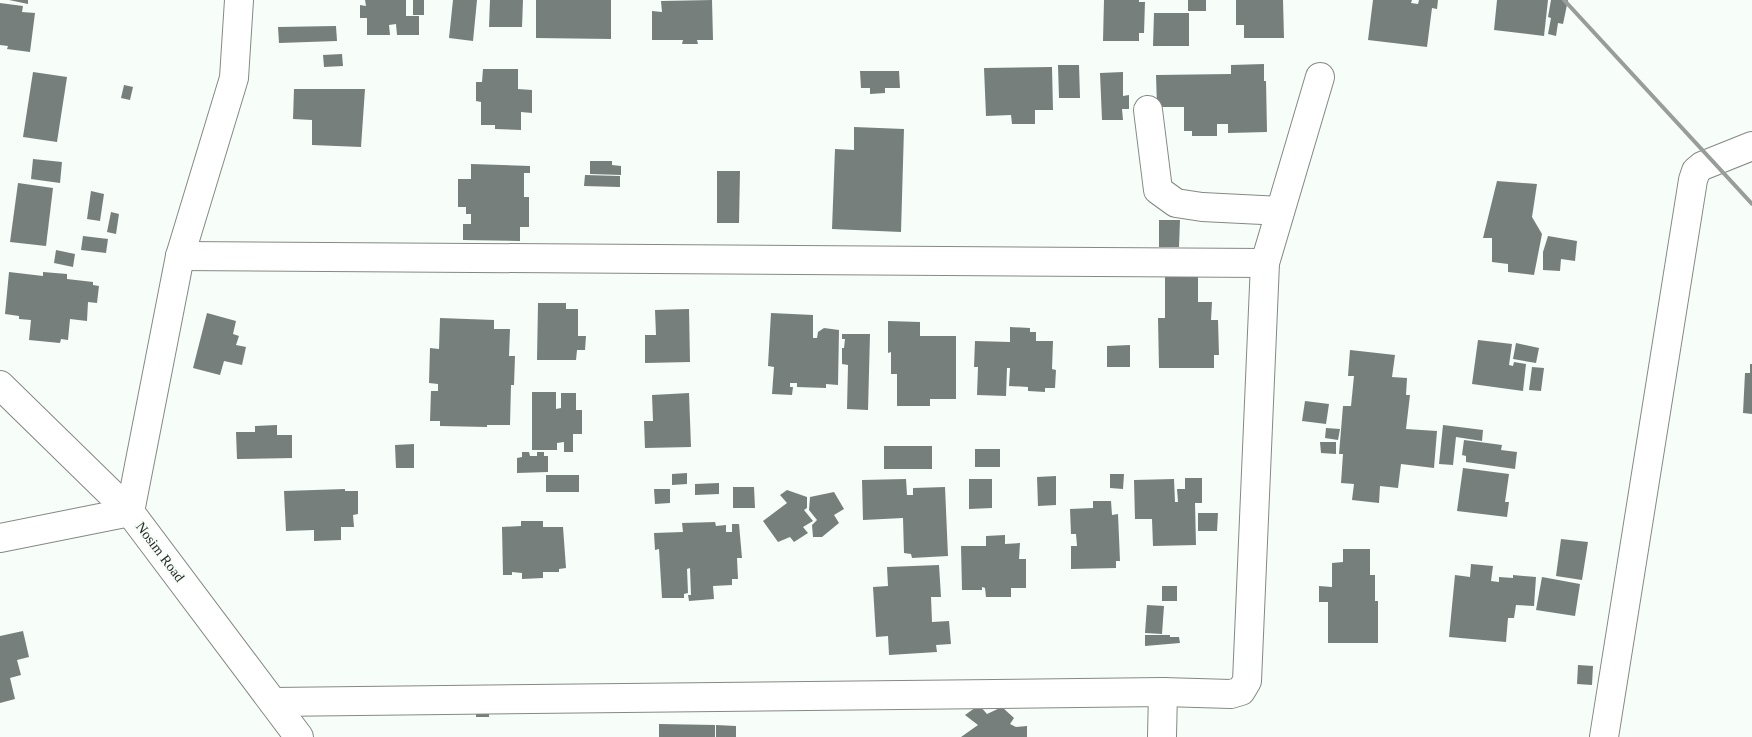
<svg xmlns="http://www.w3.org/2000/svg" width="1752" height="737" viewBox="0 0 1752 737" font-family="'Times New Roman',serif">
	<rect width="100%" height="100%" fill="#f7fdf8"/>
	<!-- building -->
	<g fill="#777f7d">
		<path d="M9,0H28V4Z"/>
		<path d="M365,0H406V16H419V35H397L396,24L389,25L390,35H367V18H360V5L366,6Z"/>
		<rect x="413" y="0" width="11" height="15"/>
		<path d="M453,0H477L473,41L449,38Z"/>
		<path d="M490,0H523L522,27H489Z"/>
		<path d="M536,0H611V39L536,38Z"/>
		<path d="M712,0L713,40H697L698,44H682L683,40H652V11L662,12L661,1Z"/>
		<path d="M1104,0H1139V2H1145L1144,33H1139V41H1103Z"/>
		<rect x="1188" y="0" width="18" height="11"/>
		<path d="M1236,0H1283L1284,38H1244V25H1236Z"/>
		<path d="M1373,0H1412L1411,3L1418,4L1419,0H1438L1437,9L1432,8L1427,47L1368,40Z"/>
		<path d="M1497,0H1548L1544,36L1494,30Z"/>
		<path d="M1551,0H1568L1563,24L1558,23L1556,36L1548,34L1551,18L1548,17Z"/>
		<path d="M0,3L23,6L22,12L35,13L30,52L7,49L8,46L0,45Z"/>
		<path d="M1154,13H1189V46H1153Z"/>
		<path d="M336,26L337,41L279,43L278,27Z"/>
		<path d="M342,54L343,66L324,67L323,55Z"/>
		<path d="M1264,64V81H1266L1267,132L1228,133V124H1217V136H1192V131H1184V107H1157L1156,75L1231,74V65Z"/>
		<path d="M1058,65H1079L1080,98H1059Z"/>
		<path d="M1052,67L1053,110H1035V124H1012L1011,115L986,116L984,68Z"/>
		<path d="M483,69H518V89L532,90V113L521,112V130L495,129V125H481V102L476,101V82H482Z"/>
		<path d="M860,71H899L900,88H885V93L870,94V88H861Z"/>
		<path d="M33,72L67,77L57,142L23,137Z"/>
		<path d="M1123,72V96L1129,95V109H1122L1123,120H1102L1100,73Z"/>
		<path d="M124,85L133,87L130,100L121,98Z"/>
		<path d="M294,89H365L361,147L312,145V120L293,119Z"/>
		<path d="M854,127L904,129L901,232L832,229L835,149L854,150Z"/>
		<path d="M33,159L62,162L60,183L31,179Z"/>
		<path d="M590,161H612V165L621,166V175L590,174Z"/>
		<path d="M471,164L530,166V173H524V197H529V227H520V241L463,240V224H471V214H466V207H458V179H471Z"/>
		<path d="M717,171H740L739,223H717Z"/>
		<path d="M585,175L620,176V187L584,186Z"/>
		<path d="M1497,181L1537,184L1532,217L1542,234L1534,275L1508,272V264L1492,262V238H1483Z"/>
		<path d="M18,183L53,188L46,246L10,242Z"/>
		<path d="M91,191L104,194L100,221L87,219Z"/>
		<path d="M111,212L119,214L116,234L107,232Z"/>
		<path d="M1159,220H1180L1179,247H1159Z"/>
		<path d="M83,236L108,239L106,253L81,250Z"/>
		<path d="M1548,236L1577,241L1575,261L1561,259L1560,271L1543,270V252Z"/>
		<path d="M56,250L75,254L73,267L54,263Z"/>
		<path d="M9,272L43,276V272L67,274V279L93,282V285L99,286L97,303L88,302L87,321L70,319L68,340L61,339L60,343L29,340L31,320L19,319V316L5,314Z"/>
		<path d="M1165,277H1198V302H1212L1211,320H1218L1219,355H1214V368H1159L1158,318H1165Z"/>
		<path d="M538,303H566V309H578V336H586L585,350H577L576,360H537Z"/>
		<path d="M689,309L690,362L645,363V335H656L655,310Z"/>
		<path d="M207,313L236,321L233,334L239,336L236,345L246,347L242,365L224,361L220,375L193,368Z"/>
		<path d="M771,313L813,315V338H817L818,332L824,328L839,330L838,385L826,384V388L797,387V383H790V387H793L792,395L772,394L774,367L768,366Z"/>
		<path d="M440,318L494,320V329H510L509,356H515L514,385H511L510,425H487V427L440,426V421H430L431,391H438V384L429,383L430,348L439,349Z"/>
		<path d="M888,321L920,322V336H956V399H930V406H897V374H891V352L888,353Z"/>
		<path d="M1010,327L1030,328V332H1036V341H1053L1052,369L1056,370L1055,388H1045V392L1028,391V387L1009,386L1010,368H1007L1006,396L977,395L978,367H974L975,341L1010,342Z"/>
		<path d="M842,334H870L868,410L847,409L848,365L842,364V348H844L845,339H842Z"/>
		<path d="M1478,340L1512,344L1509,365L1513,366L1514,362L1526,364L1523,391L1472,384Z"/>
		<path d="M1516,343L1539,348L1536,363L1513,359Z"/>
		<path d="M1130,345V367H1107V346Z"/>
		<path d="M1350,350L1395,355L1392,377L1407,378L1406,395H1410L1406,429L1437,431L1434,468L1401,464L1398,488L1380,486L1379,503L1352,500L1354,484L1341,483L1343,454H1339L1343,406H1351L1354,376H1348Z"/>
		<path d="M1750,364H1752V414L1743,413L1745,373H1750Z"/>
		<path d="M1532,367L1544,368L1541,391L1529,390Z"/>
		<path d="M532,392H556V409L561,408V393H576V410H582V434H573V452H564V442L557,443V450H532Z"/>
		<path d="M689,393L691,447L645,448L644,421H653L652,395Z"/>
		<path d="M1305,401L1329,404L1326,424L1302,421Z"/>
		<path d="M277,425V435H292V458L237,459L236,432H255V426Z"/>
		<path d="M1443,425L1483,430L1482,441L1456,437L1453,465L1439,464Z"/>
		<path d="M1326,428L1340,429L1338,440L1325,438Z"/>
		<path d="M1464,440L1502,445L1501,450L1517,452L1515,469L1466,462V456L1462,455Z"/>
		<path d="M1320,442H1336V454L1321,453Z"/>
		<path d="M414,444V468H396L395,445Z"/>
		<rect x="884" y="446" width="48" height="23"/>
		<rect x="975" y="449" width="25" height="18"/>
		<path d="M522,452H529L530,456H537V452H544V456H548V472L517,473V458L522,457Z"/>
		<path d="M1463,468L1509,474L1505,502H1509L1507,517L1457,511Z"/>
		<path d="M687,473V484L672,485V474Z"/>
		<path d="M1110,474H1124L1123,489L1110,488Z"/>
		<rect x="546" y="475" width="33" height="17"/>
		<path d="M1056,476V505L1038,506L1037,477Z"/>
		<path d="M1185,478H1202V503H1195L1196,545L1153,546L1152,519H1135L1134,480L1174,479L1175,502H1178L1177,489H1185Z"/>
		<path d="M906,479L907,495H913V488L945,487L948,556L912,558L911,554L904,553L903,518L863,520L862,480Z"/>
		<path d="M969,479H992V508L969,509Z"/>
		<path d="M719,483V494L695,495V484Z"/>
		<path d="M733,487H754L755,508H733Z"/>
		<path d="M345,489V491H358V514L353,515L354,527H341V540L314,541V530L286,531L284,491Z"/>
		<path d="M654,489H670V503L655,504Z"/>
		<path d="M787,490L807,497V508L804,510L813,521L803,527L808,533L794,542L790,537L778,542L763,521L787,503L780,495Z"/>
		<path d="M834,492L844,509L834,515L839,523L822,537H813L812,525L817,520L809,510L810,497Z"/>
		<path d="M1093,501H1111L1112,515L1118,514L1120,561H1116V568L1071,569V546H1077L1076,534H1071L1070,509L1093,508Z"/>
		<path d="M1198,513H1218L1217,531H1198Z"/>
		<path d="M521,521H543V527H563L566,568L559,569V572H543V578L522,579V573L512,572V575H503L502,527L521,526Z"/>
		<path d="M715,522L716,526L726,525V532H732V524H739L742,558H737L738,579H732V585L713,586L714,599L689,601L688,595H691L690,568L687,569L688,593L684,594V598H662L659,549L655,550L654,533L683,532L682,523Z"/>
		<path d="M1005,535V544L1020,543L1019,559H1026V588H1011V597H986L985,588L982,587V590H962L961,546H986V536Z"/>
		<path d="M1561,539L1588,542L1582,580L1556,576Z"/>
		<path d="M1343,549H1370V575H1375V601H1378V643H1328V602H1319V586L1332,587V563L1343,562Z"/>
		<path d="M1471,564L1493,566L1491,581L1499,582V577L1513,578V575L1536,577L1534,606L1516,605L1514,618H1508L1506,642L1449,637L1455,575L1470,577Z"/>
		<path d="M939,565L941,597H931L932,622L949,621L951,644L936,645L937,652L889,655L888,636L876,637L873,587L888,586L887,567Z"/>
		<path d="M1542,577L1580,584L1575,616L1536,610Z"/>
		<rect x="1162" y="586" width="15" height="15"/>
		<path d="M1147,605L1164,606L1162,634L1145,633Z"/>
		<path d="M23,631L29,657L17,660L21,675L10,678L15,699L0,703V636Z"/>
		<path d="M1145,635H1170V637H1179L1180,643L1145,646Z"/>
		<path d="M1578,665L1593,666L1592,685L1577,684Z"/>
		<path d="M979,705L987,714L1002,707L1014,718L1010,724L1016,727L1027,726V737H961L978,725L965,715Z"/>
		<rect x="476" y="707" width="13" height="10"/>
		<path d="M659,724L715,725V737H659Z"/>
		<path d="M716,725L736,726V737H716Z"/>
	</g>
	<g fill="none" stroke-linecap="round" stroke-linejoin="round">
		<!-- minor casing -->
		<g stroke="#848984" stroke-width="30">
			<g id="minor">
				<path d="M1148,110L1158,190L1176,203L1202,207L1280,211"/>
				<path d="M180,256L1265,263"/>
				<path d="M0,385L130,512L299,737"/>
				<path d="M0,538L130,512L180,256L234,78L239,0"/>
				<path d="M273,702L1163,692L1231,694L1241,691L1247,681L1265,263L1320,77"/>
				<path d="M1162,737L1163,692"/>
				<path d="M1604,737L1693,180L1696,171L1702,166L1752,146"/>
			</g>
		</g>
		<!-- minor -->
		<use href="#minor" stroke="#fff" stroke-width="28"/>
		<!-- rail -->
		<path stroke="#999d9a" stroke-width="4" d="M1564,0L1752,204"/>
	</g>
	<g text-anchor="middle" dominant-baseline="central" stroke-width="4.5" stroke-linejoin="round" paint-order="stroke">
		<!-- street labels -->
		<g font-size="14" fill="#282a28" stroke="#f7fdf8">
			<text transform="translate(160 552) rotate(53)">Nosim Road</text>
		</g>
	</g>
</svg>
